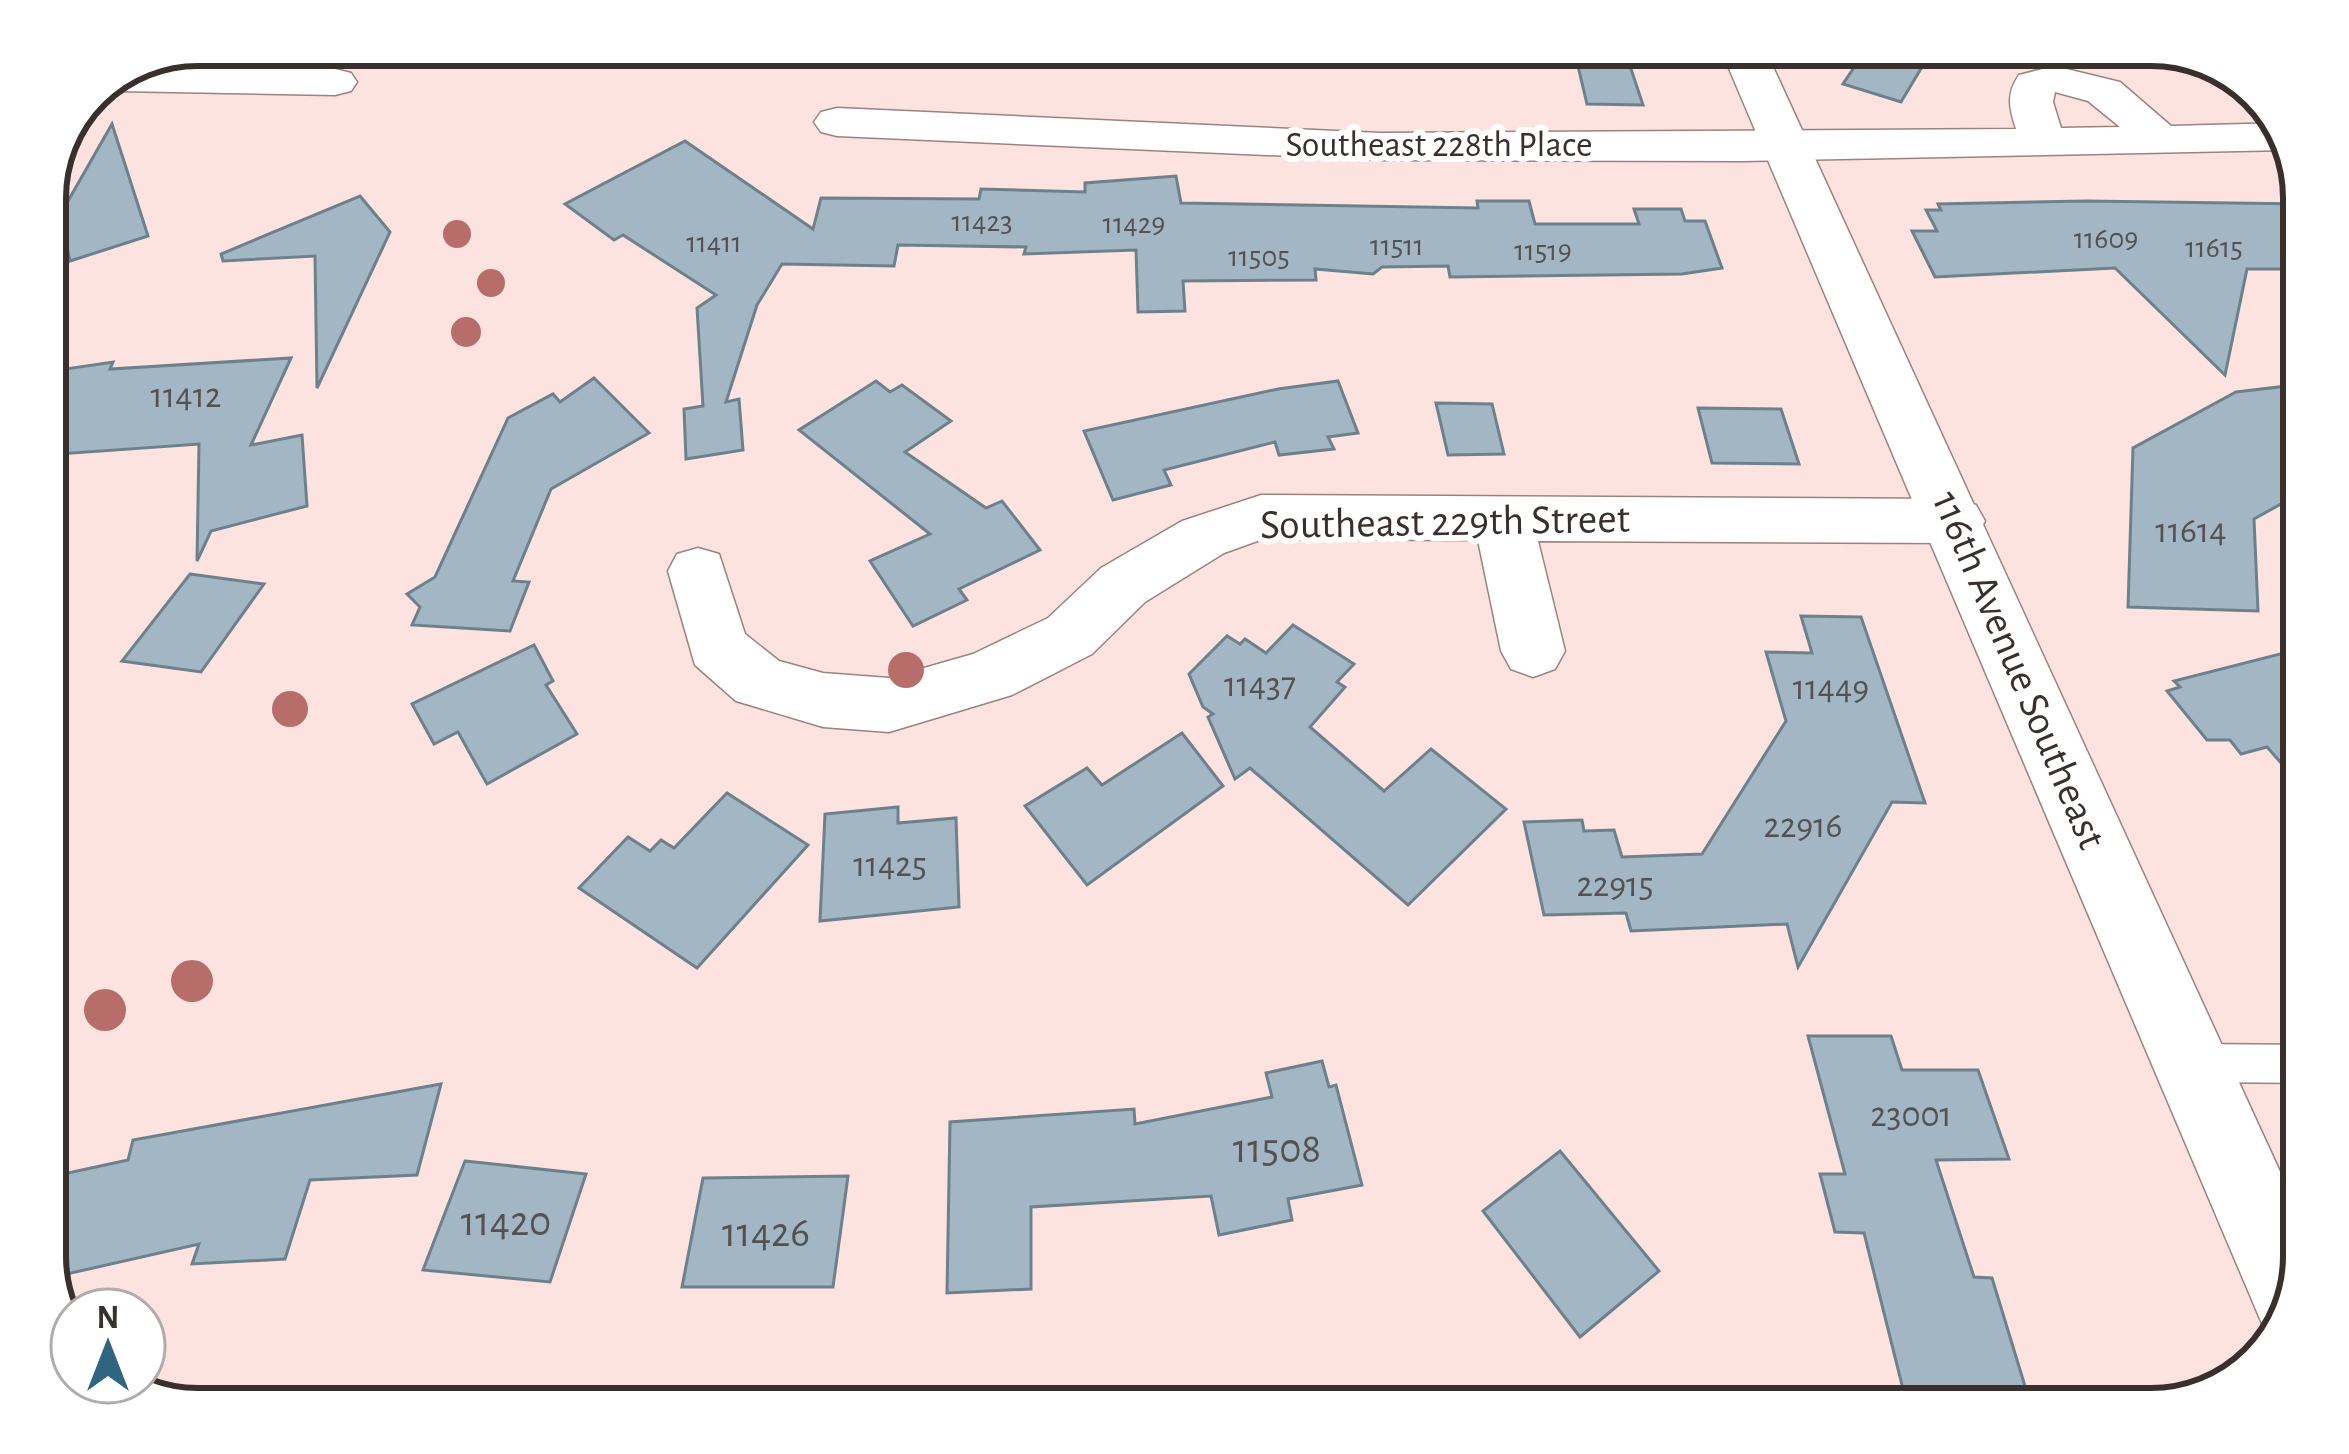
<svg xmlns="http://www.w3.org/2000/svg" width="2349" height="1454" viewBox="0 0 2349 1454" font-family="'Alegreya Sans',sans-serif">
	<rect width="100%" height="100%" fill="#fde3df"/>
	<!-- building -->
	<g fill="#a2b7c3" stroke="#6d818d" stroke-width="3">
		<path d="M1573,45H1623L1643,105L1587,104Z"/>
		<path d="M1869,45L1928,57L1901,102L1843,84Z"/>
		<path d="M112,124L148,236L70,261L60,215Z"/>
		<path d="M685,141L813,229L821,198L979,199L981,189L1085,192V183L1176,176L1181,203L1478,208L1477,201H1529L1535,224H1639L1634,209H1681L1685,221H1705L1722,268L1682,274L1450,277L1448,266L1382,267L1373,274L1315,269L1316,280L1183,281L1185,311L1138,312L1136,250L1024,254L1026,247L898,245L894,266L782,264L757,305L726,402L739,399L743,450L686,459L684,409L703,406L697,308L716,295L623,235L614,240L565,204Z"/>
		<path d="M360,196L390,232L317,388L315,256L223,261L221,254Z"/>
		<path d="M2086,201L2304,204V269H2247L2225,375L2115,268L1935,277L1912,231H1937L1926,210H1941L1938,204Z"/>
		<path d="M291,358L251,445L302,435L307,506L211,531L197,561L199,444L45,455V372L113,362L110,369Z"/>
		<path d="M594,378L649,433L551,489L513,581L529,582L510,631L412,625L420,607L407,594L435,577L508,418L553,394L560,402Z"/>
		<path d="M876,381L890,392L902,385L951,421L905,452L986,508L1002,501L1040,550L959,589L967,600L913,626L870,561L930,534L799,430Z"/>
		<path d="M1338,381L1358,433L1328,437L1334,449L1279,455L1275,442L1164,470L1171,485L1113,500L1084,431L1278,389Z"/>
		<path d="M2304,384V491L2254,519L2258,611L2128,607L2133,448L2236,392Z"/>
		<path d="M1436,403L1492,404L1504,454L1448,455Z"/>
		<path d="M1698,408L1781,409L1799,464L1712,463Z"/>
		<path d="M190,574L264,584L201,672L122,661Z"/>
		<path d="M1801,616L1861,617L1925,803L1892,802L1798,967L1787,924L1631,931L1626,913L1544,915L1524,822L1582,820L1584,831L1614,830L1622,857L1702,854L1786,721L1766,652L1812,653Z"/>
		<path d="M1293,625L1354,664L1337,682L1345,687L1310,727L1384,791L1431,749L1506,809L1408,905L1250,768L1235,779L1208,717L1213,714L1203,707L1189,674L1227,636L1240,644L1245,639L1266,653Z"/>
		<path d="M534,645L553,681L546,685L577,734L487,784L458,732L434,744L412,704Z"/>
		<path d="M2304,648V789L2267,747L2241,754L2230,740H2207L2167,691L2180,687L2174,681Z"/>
		<path d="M1182,733L1223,786L1087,885L1025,806L1087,768L1102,785Z"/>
		<path d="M727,793L808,845L697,968L579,888L628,837L650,851L661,840L674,848Z"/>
		<path d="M898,807V823L956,818L959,907L820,921L825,814Z"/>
		<path d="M1808,1036H1891L1902,1070H1978L2009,1159L1936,1160L1974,1277L1992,1278L2032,1409H1908L1864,1233L1835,1232L1820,1174H1845Z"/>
		<path d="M1322,1061L1329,1087L1336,1085L1362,1185L1288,1199L1292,1220L1219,1235L1211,1196L1031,1207V1289L947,1293L950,1122L1134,1109L1135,1124L1272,1097L1266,1073Z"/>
		<path d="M441,1084L417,1175L310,1180L285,1259L192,1264L199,1244L49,1278L45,1178L128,1160L133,1140Z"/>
		<path d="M1560,1151L1659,1271L1580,1337L1483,1211Z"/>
		<path d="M465,1161L586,1174L550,1282L423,1270Z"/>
		<path d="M848,1176L833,1287H682L703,1178Z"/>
	</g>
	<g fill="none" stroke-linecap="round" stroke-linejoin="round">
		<!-- service casing -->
		<g stroke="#9a837f" stroke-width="3">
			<path id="service" d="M2189,1044L2304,1045V1083L2189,1082L2175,1076L2170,1063L2175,1050Z"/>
		</g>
		<!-- minor casing -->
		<g stroke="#9a837f" stroke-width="3">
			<g id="minor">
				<path d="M149,65L335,69L351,73L357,82L351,91L335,95L117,91L100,85Z"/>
				<path d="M2054,66L2120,82L2171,126L2284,123L2292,150L1744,161L1381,160L837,136L821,132L814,122L821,112L837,108L1381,133L2016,129C2009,107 2006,94 2019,75ZM2055,92L2088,101L2120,127L2061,128L2053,102Z"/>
				<path d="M1261,495L1955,499L1976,505L1985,521L1976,537L1955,543L1538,541L1565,651L1555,669L1533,677L1511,669L1501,651L1478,540L1263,539L1224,553L1145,602L1092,654L1012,695L889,732L823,727L736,701L695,665L668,571L677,554L698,548L719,554L745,634L779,661L823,673L889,678L973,654L1048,618L1101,568L1182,521Z"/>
			</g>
		</g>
		<!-- secondary casing -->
		<g stroke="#9a837f" stroke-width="3">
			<path id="secondary" d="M1719,45H1763L2304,1224V1256L2282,1334L2263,1326Z"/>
		</g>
		<!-- service -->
		<use href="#service" fill="#fff" fill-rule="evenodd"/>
		<!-- minor -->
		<use href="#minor" fill="#fff" fill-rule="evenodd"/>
		<!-- secondary -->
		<use href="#secondary" fill="#fff" fill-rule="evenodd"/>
	</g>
	<!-- trees -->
	<g fill="#b76e6b">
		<circle cx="457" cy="234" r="14"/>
		<circle cx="491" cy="283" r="14"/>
		<circle cx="466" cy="332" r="15"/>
		<circle cx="906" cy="670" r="18"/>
		<circle cx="290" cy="709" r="18"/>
		<circle cx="192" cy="981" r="21"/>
		<circle cx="105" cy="1010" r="21"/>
	</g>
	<g text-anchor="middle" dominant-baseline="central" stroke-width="12" stroke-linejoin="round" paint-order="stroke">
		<!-- far-number labels -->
		<g font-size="30" fill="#535152">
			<text x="982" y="222">11423</text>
			<text x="1134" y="224">11429</text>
			<text x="2106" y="239">11609</text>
			<text x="714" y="243">11411</text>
			<text x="1397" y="246">11511</text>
			<text x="2214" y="248">11615</text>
			<text x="1543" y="251">11519</text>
			<text x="1259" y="257">11505</text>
		</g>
		<!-- far-street labels -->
		<g font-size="36" fill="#392f2d" stroke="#fff">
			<text x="1439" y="145">Southeast 228th Place</text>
		</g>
		<!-- number labels -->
		<g font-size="36" fill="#535152">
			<text x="186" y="396">11412</text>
			<text x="2191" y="531">11614</text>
			<text x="1260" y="685">11437</text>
			<text x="1831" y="688">11449</text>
			<text x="1803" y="826">22916</text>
			<text x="890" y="865">11425</text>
			<text x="1615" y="885">22915</text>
			<text x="1911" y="1115">23001</text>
		</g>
		<!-- street labels -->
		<g font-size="42" fill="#392f2d" stroke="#fff">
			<text transform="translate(1445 522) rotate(-1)">Southeast 229th Street</text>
			<text transform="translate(2019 670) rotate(67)">116th Avenue Southeast</text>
		</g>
		<!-- near-number labels -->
		<g font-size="42" fill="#535152">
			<text x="1277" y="1149">11508</text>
			<text x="506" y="1222">11420</text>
			<text x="766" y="1233">11426</text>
		</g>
	</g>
	<!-- crop -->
	<path d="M0 0H2349V1454H0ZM198 66H2151A132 132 0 0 1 2283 198V1256A132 132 0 0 1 2151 1388H198A132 132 0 0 1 66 1256V198A132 132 0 0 1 198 66Z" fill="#fff" fill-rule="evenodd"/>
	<path fill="none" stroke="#392f2d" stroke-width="6" d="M198 66H2151A132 132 0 0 1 2283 198V1256A132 132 0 0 1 2151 1388H198A132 132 0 0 1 66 1256V198A132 132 0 0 1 198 66Z"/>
	<!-- north arrow -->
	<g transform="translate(108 1346)"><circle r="57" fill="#ffffff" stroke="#b0acab" stroke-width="3"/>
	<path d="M0-9L21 45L0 30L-21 45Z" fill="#306581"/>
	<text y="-18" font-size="33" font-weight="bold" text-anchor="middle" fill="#392f2d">N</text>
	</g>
</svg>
